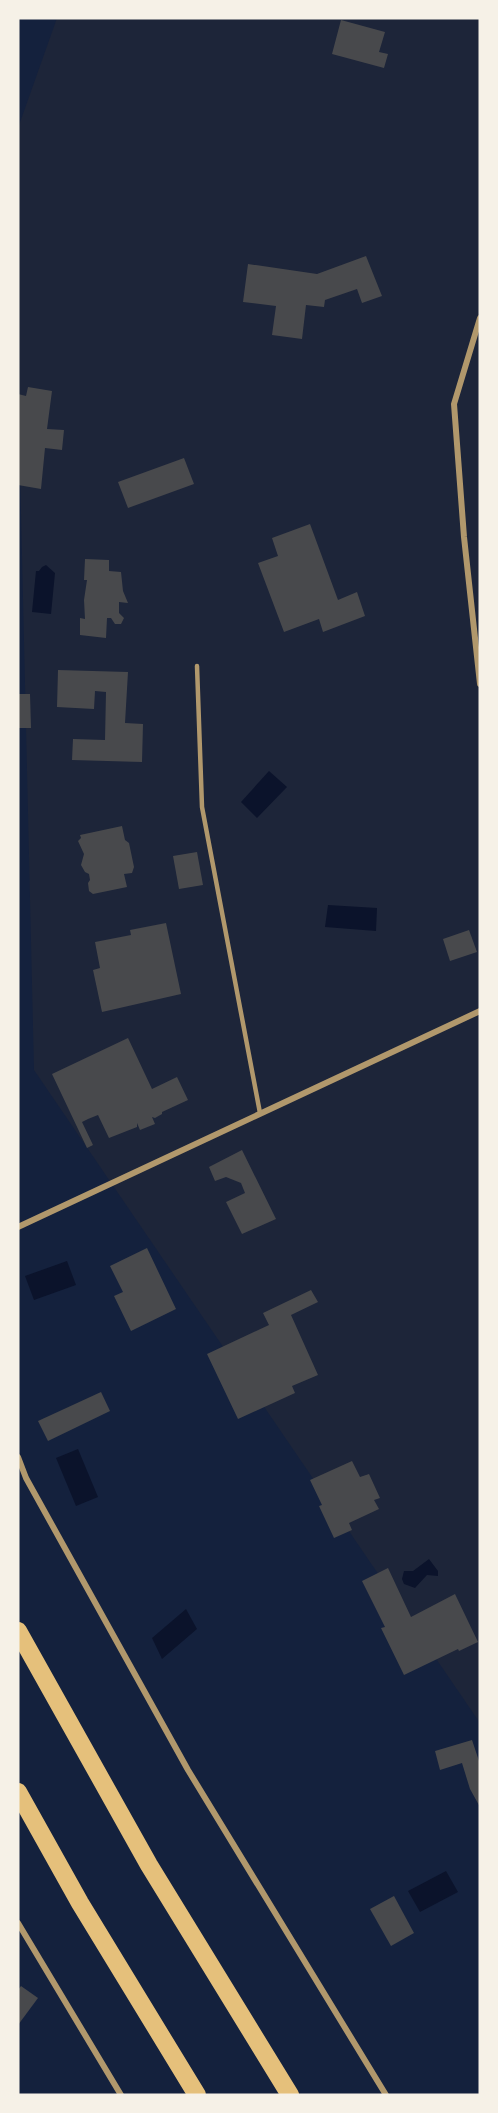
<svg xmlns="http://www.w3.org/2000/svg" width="498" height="2113" viewBox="0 0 498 2113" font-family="'PT Sans Narrow',sans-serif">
	<rect width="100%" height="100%" fill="#14213d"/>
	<!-- green -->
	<path fill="#1d2539" d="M57,18H480V1723L34,1070L18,384V128Z"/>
	<!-- water -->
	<g fill="#0b132b">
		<path d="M46,565L55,573L51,614L32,612L36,571H39L42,567Z"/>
		<path d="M269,771L287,787L257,818L241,802Z"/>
		<path d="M328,905L377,908L376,931L325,927Z"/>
		<path d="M67,1261L76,1285L34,1300L25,1276Z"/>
		<path d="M78,1449L98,1497L76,1506L56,1458Z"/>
		<path d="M429,1559L438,1571V1576L427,1575L415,1588L404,1584L402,1579L404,1571H413Z"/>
		<path d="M186,1609L197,1629L162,1659L152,1638Z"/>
		<path d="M446,1871L458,1892L420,1912L408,1891Z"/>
	</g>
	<!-- building -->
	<g fill="#48494c">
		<path d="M341,20L385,32L379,52L388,54L384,68L332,54Z"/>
		<path d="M366,256L382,296L362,303L357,289L325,300L324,307L306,305L302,339L272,335L276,306L243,302L248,264L317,274Z"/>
		<path d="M28,387L52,391L47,429L64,430L62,450L45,448L41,489L18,485V394L26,396Z"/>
		<path d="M184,458L194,484L128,508L118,482Z"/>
		<path d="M310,524L338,600L357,592L365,616L323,632L319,619L284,632L258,563L278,556L272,538Z"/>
		<path d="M85,559L109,560V571L121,572L123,591L128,603L119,602V613L124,618L121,624H115L111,618H107L106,638L80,635V618L85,619L84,600L87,580H84Z"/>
		<path d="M58,670L128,672L125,723L143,724L142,762L72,760L73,739L105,740L106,692L95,691L94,709L57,707Z"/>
		<path d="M18,694H30L31,728H18Z"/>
		<path d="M122,826L125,840L129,843L134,867L132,873L124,874L127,887L93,894L89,891L88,883L90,880L89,874L85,872L81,865L84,854L78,841L81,838L80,835Z"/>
		<path d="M197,852L203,885L179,889L173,856Z"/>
		<path d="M166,923L181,994L102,1012L93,970L100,968L95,942L131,935L130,930Z"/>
		<path d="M469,930L477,952L450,961L443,939Z"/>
		<path d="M128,1038L152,1089L177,1077L188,1100L162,1112V1114L155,1118L152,1117L155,1124L140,1130L137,1123V1127L109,1138L98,1115L88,1119L82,1122L93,1145L87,1148L52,1074Z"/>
		<path d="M242,1150L276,1219L242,1234L226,1202L245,1193L241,1183L226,1177L215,1181L209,1167Z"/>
		<path d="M147,1248L176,1309L131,1331L114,1296L123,1292L110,1266Z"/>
		<path d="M311,1290L318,1302L291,1315L318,1375L292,1386L295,1393L238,1419L207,1354L269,1325L263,1313Z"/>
		<path d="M101,1392L110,1411L48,1441L38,1421Z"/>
		<path d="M352,1461L360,1477L369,1474L380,1498L374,1500L379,1509L349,1523L352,1530L334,1538L319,1506L322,1505L310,1480Z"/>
		<path d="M388,1568L411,1617L455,1594L478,1642L459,1651L458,1649L404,1675L381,1628L385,1627L362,1581Z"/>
		<path d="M472,1740L480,1764V1807L470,1789L462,1763L440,1770L435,1751Z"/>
		<path d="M394,1896L414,1933L391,1946L370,1909Z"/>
		<path d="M21,1986L38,1998L18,2025V1990Z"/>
	</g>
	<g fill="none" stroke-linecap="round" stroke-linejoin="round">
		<!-- service -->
		<path stroke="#b1986c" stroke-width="4.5" d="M197,666L202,807L260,1113"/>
		<!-- minor -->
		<g stroke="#b1986c" stroke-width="6">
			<path d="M480,318L454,404L464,537L480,684"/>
			<path d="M18,1227L480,1011"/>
			<path d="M18,1457L26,1478L188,1770L386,2095"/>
			<path d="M18,1923L121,2095"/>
		</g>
		<!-- motorway -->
		<g stroke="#e5c07b" stroke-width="18">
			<path d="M18,1631L149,1865L290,2095"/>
			<path d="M18,1792L80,1903L197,2095"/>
		</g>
	</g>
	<!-- border -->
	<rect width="498" height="2113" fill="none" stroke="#f6f1e7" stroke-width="39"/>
</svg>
